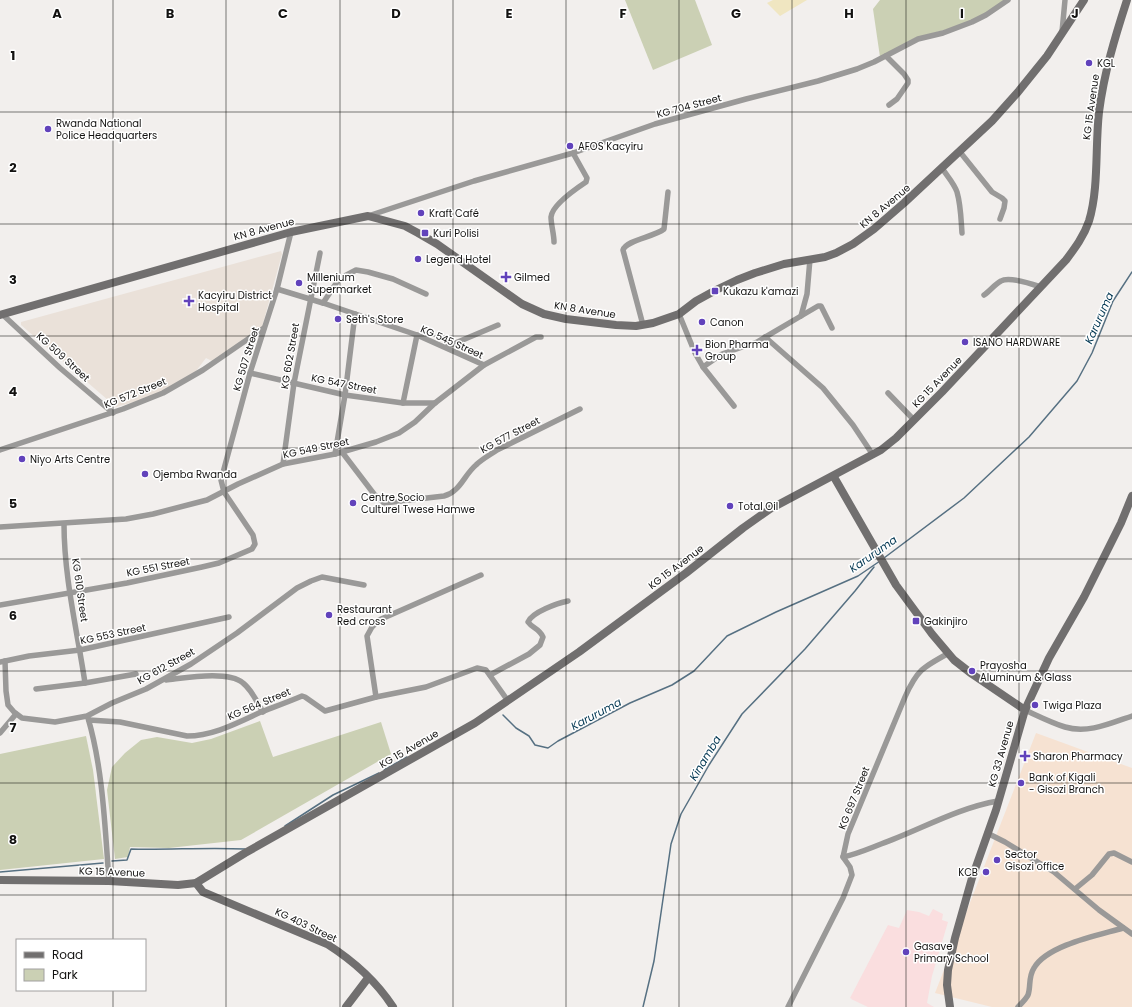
<svg xmlns="http://www.w3.org/2000/svg" width="1132" height="1007" viewBox="0 0 1132 1007" font-family="Poppins,sans-serif">
	<rect width="100%" height="100%" fill="#f2efed"/>
	<!-- commercial -->
	<path fill="#f6e2d2" d="M1036,733L1132,768V1007H992L935,993Z"/>
	<!-- built -->
	<path fill="#eae1d9" d="M281,251L282,254L261,331L212,361L206,358L196,371L163,394L116,407L21,325V322Z"/>
	<!-- education -->
	<path fill="#fadedf" d="M933,909L943,914L942,920L948,922L932,976L927,1003L934,1007H868L851,999H852L850,998L888,925L899,928L907,910L919,912L929,916Z"/>
	<!-- green -->
	<g fill="#cbd0b4">
		<path d="M625,0H695L712,45L653,70Z"/>
		<path d="M880,0H1010L981,20L915,38L880,57L873,9Z"/>
		<path d="M260,721L273,757L381,722L391,754L241,840L169,848L130,847L128,857L115,859L107,790L112,767L125,753L141,740L157,737L192,743L211,739Z"/>
		<path d="M86,736L93,770L104,859L0,870V754Z"/>
	</g>
	<!-- sand -->
	<path fill="#f0e6c1" d="M773,0H807L780,16L767,3Z"/>
	<g fill="none" stroke-linecap="round" stroke-linejoin="round">
		<!-- stream -->
		<g stroke="#567082" stroke-width="1.5">
			<path d="M884,558L964,498L1029,437L1077,381L1092,353L1113,301L1132,272"/>
			<path d="M503,715L516,728L529,736L535,745L548,748L558,741L630,703L672,685L694,671L727,636L776,612L858,576L880,561"/>
			<path d="M384,770L407,757"/>
			<path d="M285,826L333,795L379,773"/>
			<path d="M112,861L127,860L131,849C169,850 208,847 245,849"/>
			<path d="M0,872L103,863"/>
			<path d="M643,1007L654,961L671,844L681,814L709,765L742,714L805,649L855,591L874,567"/>
		</g>
		<!-- street -->
		<g stroke="#9a9998" stroke-width="5.5">
			<path d="M1062,32L1065,0"/>
			<path d="M886,56L904,74L908,80V83L897,99L889,105"/>
			<path d="M960,152L992,192L1002,198L1005,201L1004,208L1000,219"/>
			<path d="M942,168C947,176 954,183 957,192C961,206 961,220 962,233"/>
			<path d="M368,216L474,181L573,153L655,124L746,99L818,81L857,69L874,62L918,39L943,33L972,22L986,15L1008,0"/>
			<path d="M554,242C554,234 551,225 551,217C552,205 577,188 586,182L587,178L573,153"/>
			<path d="M277,289L323,303L417,335L484,365"/>
			<path d="M984,295C990,291 995,284 1001,281C1009,276 1032,284 1041,287"/>
			<path d="M323,303L339,279L356,270L368,272L393,279L426,294"/>
			<path d="M2,314L60,368L113,413"/>
			<path d="M679,314L695,353L703,367L734,406"/>
			<path d="M801,316L818,306H821L832,328"/>
			<path d="M643,325L623,250C626,240 654,237 664,229L668,192"/>
			<path d="M765,337L823,388L853,425L873,455"/>
			<path d="M446,347L498,325"/>
			<path d="M703,367L722,354L757,342L801,316L807,294L810,259"/>
			<path d="M250,373L345,395L403,403H435"/>
			<path d="M888,393L914,420"/>
			<path d="M403,403L417,335"/>
			<path d="M0,450L123,409L163,393L203,370L264,328"/>
			<path d="M342,452L374,494L384,503L444,496C460,492 464,475 476,465C482,459 490,455 497,450L580,409"/>
			<path d="M335,454L345,395L355,314"/>
			<path d="M283,464L294,383L320,253"/>
			<path d="M64,524C64,577 77,630 85,683"/>
			<path d="M0,527L126,519L153,514L207,500L238,484L283,464L335,454L376,442L399,433L415,422L435,403L484,365L536,337H541"/>
			<path d="M0,605L127,583L202,567L219,563L252,549L255,544L253,535L224,492L221,480L250,373L277,289L291,232"/>
			<path d="M5,661L6,691L8,705L14,712L22,718L55,722L87,716L112,703L146,689L191,664L237,633L297,588L311,581L322,577L364,585"/>
			<path d="M0,662L29,656L80,650L229,617"/>
			<path d="M490,675L529,654L540,645L543,637C539,628 533,629 528,622C532,612 558,603 568,601"/>
			<path d="M166,680C185,678 228,670 243,683C252,690 257,702 263,712"/>
			<path d="M36,689L85,683L136,674"/>
			<path d="M376,697L367,636L372,627L379,620L481,575"/>
			<path d="M1025,710C1038,716 1052,723 1065,727C1088,734 1111,723 1132,716"/>
			<path d="M88,718C103,769 105,828 109,881"/>
			<path d="M89,720L120,722L187,736C213,736 237,723 261,712C274,707 288,702 302,696L305,697L325,711L376,697L426,687L477,668L486,670L508,701"/>
			<path d="M0,733L16,714"/>
			<path d="M987,833L1005,842L1054,872L1099,910L1132,934"/>
			<path d="M843,857C857,854 868,849 881,844C920,830 957,808 998,801"/>
			<path d="M1075,889L1092,875L1109,854L1114,853L1132,862"/>
			<path d="M788,1007L843,898L852,875L850,867L843,857L848,834L905,697C917,670 923,667 949,653"/>
			<path d="M1018,1007C1021,1004 1026,999 1028,995C1031,987 1028,977 1034,968C1047,945 1099,935 1123,928"/>
		</g>
		<!-- secondary -->
		<g stroke="#716f6f" stroke-width="8">
			<path d="M0,315L291,232L368,216L405,226L418,233L437,244L522,304L544,314L566,319L616,325L636,326L653,323L679,314L696,301L716,290L737,280L755,273L784,264L825,257L836,253L853,244L874,229L904,203L992,121L1018,92L1047,56L1084,0"/>
			<path d="M834,477L896,585L932,634L954,660L972,674L1025,710L996,810L972,878L955,938L948,970L947,985L950,1007"/>
			<path d="M1025,710L1049,658L1084,597L1121,523L1132,496"/>
			<path d="M0,880L109,881L178,885L196,883L245,853L475,723L579,652L686,573L743,528L770,509L881,450L896,438L942,392L1066,260C1075,248 1084,236 1089,221C1099,188 1095,147 1099,112C1104,73 1115,37 1127,0"/>
			<path d="M196,883L203,892L327,944C352,960 377,982 393,1007"/>
			<path d="M346,1007L368,978"/>
		</g>
	</g>
	<!-- grid -->
	<path fill="none" stroke="#131211" stroke-width="1" stroke-opacity="0.55" d="M113,0V940M226,0V1007M340,0V1007M453,0V1007M566,0V1007M679,0V1007M792,0V1007M906,0V1007M1019,0V1007M0,112H1132M0,224H1132M0,336H1132M0,448H1132M0,559H1132M0,671H1132M0,783H1132M0,895H1132M113,990V1007"/>
	<!-- markers -->
	<g fill="#6142bb" stroke="#fff" stroke-width="1.5">
		<circle cx="1089" cy="63" r="4"/>
		<circle cx="48" cy="129" r="4"/>
		<circle cx="570" cy="146" r="4"/>
		<circle cx="421" cy="213" r="4"/>
		<rect x="421" y="229" width="8" height="8" rx="2"/>
		<circle cx="418" cy="259" r="4"/>
		<path d="M504 271h4v4h4v4h-4v4h-4v-4h-4v-4h4z"/>
		<circle cx="299" cy="283" r="4"/>
		<rect x="711" y="287" width="8" height="8" rx="2"/>
		<path d="M187 295h4v4h4v4h-4v4h-4v-4h-4v-4h4z"/>
		<circle cx="338" cy="319" r="4"/>
		<circle cx="702" cy="322" r="4"/>
		<circle cx="965" cy="342" r="4"/>
		<path d="M695 344h4v4h4v4h-4v4h-4v-4h-4v-4h4z"/>
		<circle cx="22" cy="459" r="4"/>
		<circle cx="145" cy="474" r="4"/>
		<circle cx="353" cy="503" r="4"/>
		<circle cx="730" cy="506" r="4"/>
		<circle cx="329" cy="615" r="4"/>
		<rect x="912" y="617" width="8" height="8" rx="2"/>
		<circle cx="972" cy="671" r="4"/>
		<circle cx="1035" cy="705" r="4"/>
		<path d="M1023 750h4v4h4v4h-4v4h-4v-4h-4v-4h4z"/>
		<circle cx="1021" cy="783" r="4"/>
		<circle cx="997" cy="860" r="4"/>
		<circle cx="986" cy="872" r="4"/>
		<circle cx="906" cy="952" r="4"/>
	</g>
	<g text-anchor="middle" dominant-baseline="central" stroke-width="3" stroke-linejoin="round" paint-order="stroke">
		<!-- poi labels -->
		<g font-size="10" fill="#131211" stroke="#fff" text-anchor="start">
			<text x="1097" y="63">KGL</text>
			<text x="56" y="123">Rwanda National<tspan x="56" dy="12">Police Headquarters</tspan></text>
			<text x="578" y="146">AFOS Kacyiru</text>
			<text x="429" y="213">Kraft Café</text>
			<text x="433" y="233">Kuri Polisi</text>
			<text x="426" y="259">Legend Hotel</text>
			<text x="307" y="277">Millenium<tspan x="307" dy="12">Supermarket</tspan></text>
			<text x="514" y="277">Gilmed</text>
			<text x="723" y="291">Kukazu k'amazi</text>
			<text x="198" y="295">Kacyiru District<tspan x="198" dy="12">Hospital</tspan></text>
			<text x="346" y="319">Seth's Store</text>
			<text x="710" y="322">Canon</text>
			<text x="973" y="342">ISANO HARDWARE</text>
			<text x="705" y="344">Bion Pharma<tspan x="705" dy="12">Group</tspan></text>
			<text x="30" y="459">Niyo Arts Centre</text>
			<text x="153" y="474">Ojemba Rwanda</text>
			<text x="361" y="497">Centre Socio<tspan x="361" dy="12">Culturel Twese Hamwe</tspan></text>
			<text x="738" y="506">Total Oil</text>
			<text x="337" y="609">Restaurant<tspan x="337" dy="12">Red cross</tspan></text>
			<text x="924" y="621">Gakinjiro</text>
			<text x="980" y="665">Prayosha<tspan x="980" dy="12">Aluminum &amp; Glass</tspan></text>
			<text x="1043" y="705">Twiga Plaza</text>
			<text x="1033" y="756">Sharon Pharmacy</text>
			<text x="1029" y="777">Bank of Kigali<tspan x="1029" dy="12">- Gisozi Branch</tspan></text>
			<text x="1005" y="854">Sector<tspan x="1005" dy="12">Gisozi office</tspan></text>
			<text x="978" y="872" text-anchor="end">KCB</text>
			<text x="914" y="946">Gasave<tspan x="914" dy="12">Primary School</tspan></text>
		</g>
		<!-- street labels -->
		<g font-size="10" fill="#131211" stroke="#fff">
			<text transform="translate(689 106) rotate(-15)">KG 704 Street</text>
			<text transform="translate(1091 107) rotate(-82)">KG 15 Avenue</text>
			<text transform="translate(885 206) rotate(-40)">KN 8 Avenue</text>
			<text transform="translate(264 229) rotate(-15)">KN 8 Avenue</text>
			<text transform="translate(585 310) rotate(9)">KN 8 Avenue</text>
			<text transform="translate(452 342) rotate(24)">KG 545 Street</text>
			<text transform="translate(290 356) rotate(-80)">KG 602 Street</text>
			<text transform="translate(63 357) rotate(42)">KG 509 Street</text>
			<text transform="translate(246 359) rotate(-73)">KG 507 Street</text>
			<text transform="translate(937 382) rotate(-46)">KG 15 Avenue</text>
			<text transform="translate(344 384) rotate(11)">KG 547 Street</text>
			<text transform="translate(135 393) rotate(-22)">KG 572 Street</text>
			<text transform="translate(510 435) rotate(-28)">KG 577 Street</text>
			<text transform="translate(316 448) rotate(-12)">KG 549 Street</text>
			<text transform="translate(158 567) rotate(-11)">KG 551 Street</text>
			<text transform="translate(676 567) rotate(-37)">KG 15 Avenue</text>
			<text transform="translate(80 590) rotate(82)">KG 610 Street</text>
			<text transform="translate(113 634) rotate(-12)">KG 553 Street</text>
			<text transform="translate(166 666) rotate(-29)">KG 612 Street</text>
			<text transform="translate(259 704) rotate(-23)">KG 564 Street</text>
			<text transform="translate(409 749) rotate(-30)">KG 15 Avenue</text>
			<text transform="translate(1001 754) rotate(-74)">KG 33 Avenue</text>
			<text transform="translate(854 798) rotate(-68)">KG 697 Street</text>
			<text transform="translate(112 872) rotate(2)">KG 15 Avenue</text>
			<text transform="translate(306 925) rotate(25)">KG 403 Street</text>
		</g>
		<!-- water labels -->
		<g font-size="11" font-style="italic" fill="#013651" stroke="#fff">
			<text transform="translate(1099 318) rotate(-66)">Karuruma</text>
			<text transform="translate(873 554) rotate(-35)">Karuruma</text>
			<text transform="translate(596 714) rotate(-28)">Karuruma</text>
			<text transform="translate(705 758) rotate(-59)">Kinamba</text>
		</g>
	</g>
	<g font-size="13" text-anchor="middle" font-weight="bold" fill="#131211" stroke="#fff" stroke-width="3" stroke-linejoin="round" paint-order="stroke">
		<text x="57" y="18">A</text>
		<text x="170" y="18">B</text>
		<text x="283" y="18">C</text>
		<text x="396" y="18">D</text>
		<text x="509" y="18">E</text>
		<text x="623" y="18">F</text>
		<text x="736" y="18">G</text>
		<text x="849" y="18">H</text>
		<text x="962" y="18">I</text>
		<text x="1075" y="18">J</text>
		<text x="13" y="60">1</text>
		<text x="13" y="172">2</text>
		<text x="13" y="284">3</text>
		<text x="13" y="396">4</text>
		<text x="13" y="508">5</text>
		<text x="13" y="620">6</text>
		<text x="13" y="732">7</text>
		<text x="13" y="844">8</text>
	</g>
	<!-- legend -->
	<rect x="16" y="939" width="130" height="52" fill="#ffffff" stroke="#a1a0a0"/>
	<rect x="24" y="952" width="20" height="6" fill="#716f6f" stroke="#a1a0a0"/>
	<text x="52" y="959" font-size="12" fill="#131211">Road</text>
	<rect x="24" y="969" width="20" height="12" fill="#cbd0b4" stroke="#a1a0a0"/>
	<text x="52" y="979" font-size="12" fill="#131211">Park</text>
</svg>
